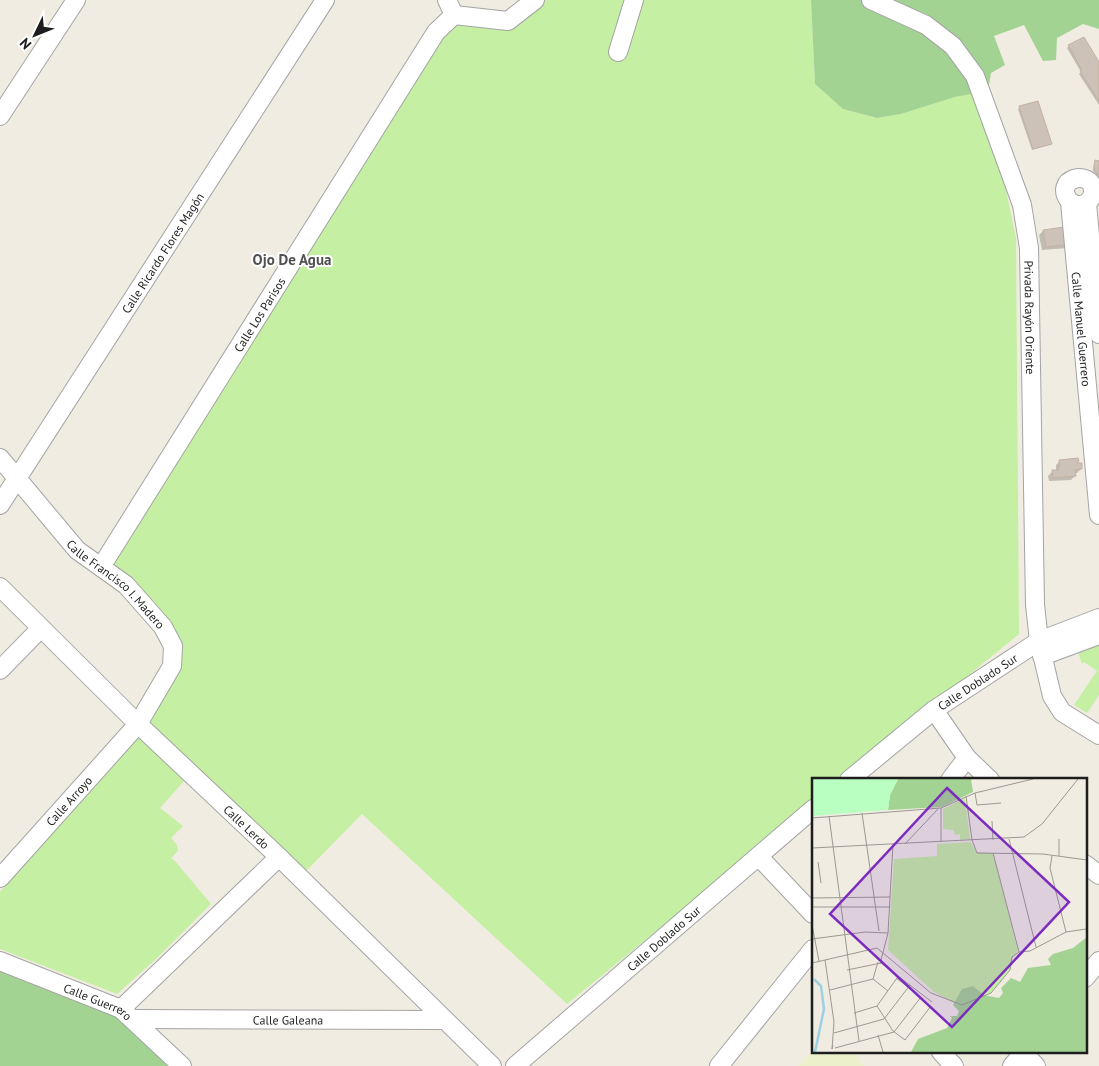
<svg xmlns="http://www.w3.org/2000/svg" width="1099" height="1066" viewBox="0 0 1099 1066" font-family="'PT Sans',sans-serif">
	<rect width="100%" height="100%" fill="#f0ece2"/>
	<!-- farmland -->
	<path fill="#ecf0cb" d="M813,1051V1052H852L864,1066H798Z"/>
	<!-- grass -->
	<g fill="#c5efa2">
		<path d="M535,0H811L815,84L843,109L877,118L901,114L955,97L977,93L998,153L1016,238L1019,634L841,780H813V803L567,1004L362,814L305,872L146,718L175,650L101,569L452,20L511,17Z"/>
		<path d="M1099,641V695L1087,713L1074,705L1097,671L1084,662L1082,664L1077,649Z"/>
		<path d="M139,737L184,781L160,808L183,826L171,838L177,845L178,851L171,858L175,861L211,904L158,957L117,994L0,949V892L51,833L93,789Z"/>
	</g>
	<!-- forest -->
	<g fill="#a3d392">
		<path d="M811,0H1099V29L1083,24L1057,38L1056,60L1043,61L1024,25L994,36L1005,65L991,73L988,91L955,97L901,114L877,118L843,109L815,84Z"/>
		<path d="M0,966L112,1008L181,1066H0Z"/>
	</g>
	<!-- shadow -->
	<g fill="#0003">
		<path d="M1069,46L1099,65V105L1079,74L1081,72L1067,48Z"/>
		<path d="M1020,107L1051,143L1049,145L1032,150L1018,109Z"/>
		<path d="M1096,161L1099,162V177L1093,171V168Z"/>
		<path d="M1070,228L1068,248L1042,250L1039,235L1043,231Z"/>
		<path d="M1060,461L1075,465L1081,469L1077,473H1074L1075,476L1071,480L1049,481L1048,476L1052,472L1056,471V465Z"/>
	</g>
	<!-- building -->
	<g fill="#ccc2b8" stroke="#c3b2a3">
		<path d="M1084,37L1099,62V101L1080,71L1082,70L1068,45Z"/>
		<path d="M1038,101L1052,144L1033,149L1019,106Z"/>
		<path d="M1095,160L1099,161V175L1094,169V166Z"/>
		<path d="M1071,226L1074,244L1046,247L1043,230Z"/>
		<path d="M1078,458L1079,461L1077,463H1082V469L1075,470L1076,476L1053,478L1052,470H1059L1058,467L1060,466L1059,460Z"/>
	</g>
	<g fill="none" stroke-linecap="round" stroke-linejoin="round">
		<!-- minor casing -->
		<g stroke="#a4a4a4" stroke-width="20">
			<g id="minor">
				<path d="M447,0L454,15"/>
				<path id="s1" d="M871,0L926,25L953,46L975,76L1022,205L1029,248L1035,605L1039,641L1052,696L1062,712L1099,735"/>
				<path d="M454,15L508,21L535,0"/>
				<path d="M618,52L634,0"/>
				<path d="M0,116L76,0"/>
				<path id="s2" d="M1070,202C1073,203 1075,205 1078,205C1086,206 1093,199 1093,191C1093,168 1051,178 1070,202L1099,515"/>
				<path d="M1087,203L1099,334"/>
				<path id="s3" d="M0,458L77,550L126,585L163,627L173,646L172,666L138,724L0,878"/>
				<path id="s4" d="M0,505L325,0"/>
				<path id="s5" d="M101,567L436,32L454,15"/>
				<path id="s6" d="M0,587L138,724L279,857L492,1066"/>
				<path d="M1042,656L1099,635"/>
				<path d="M0,670L41,628"/>
				<path d="M934,710L967,758L990,780"/>
				<path id="s7" d="M849,780L934,710L1039,641L1099,618"/>
				<path d="M950,780L967,758"/>
				<path d="M759,857L813,914"/>
				<path d="M1085,864L1099,875"/>
				<path id="s8" d="M0,961L121,1009L182,1066"/>
				<path d="M1085,978L1099,961"/>
				<path d="M121,1009L279,857"/>
				<path id="s9" d="M132,1019L445,1020"/>
				<path d="M941,1052L954,1066"/>
				<path d="M1023,1052L1036,1066"/>
				<path id="s10" d="M515,1066L813,809"/>
				<path d="M719,1066L813,949"/>
				<path d="M1012,1066L1024,1052"/>
			</g>
		</g>
		<!-- minor -->
		<use href="#minor" stroke="#fff" stroke-width="18"/>
	</g>
	<g text-anchor="middle" dominant-baseline="central" stroke-width="4" stroke-linejoin="round" paint-order="stroke">
		<!-- street labels -->
		<g font-size="12" fill="#1d1d1d" stroke="#fff">
			<text stroke="none"><textPath href="#s4" startOffset="300">Calle Ricardo Flores Magón</textPath></text>
			<text stroke="none"><textPath href="#s5" startOffset="298">Calle Los Parisos</textPath></text>
			<text stroke="none"><textPath href="#s1" startOffset="382">Privada Rayón Oriente</textPath></text>
			<text stroke="none"><textPath href="#s2" startOffset="214">Calle Manuel Guerrero</textPath></text>
			<text stroke="none"><textPath href="#s3" startOffset="172">Calle Francisco I. Madero</textPath></text>
			<text stroke="none"><textPath href="#s7" startOffset="162">Calle Doblado Sur</textPath></text>
			<text transform="translate(69 801) rotate(-48)">Calle Arroyo</text>
			<text stroke="none"><textPath href="#s6" startOffset="344">Calle Lerdo</textPath></text>
			<text stroke="none"><textPath href="#s10" startOffset="196">Calle Doblado Sur</textPath></text>
			<text stroke="none"><textPath href="#s8" startOffset="106">Calle Guerrero</textPath></text>
			<text stroke="none"><textPath href="#s9" startOffset="156">Calle Galeana</textPath></text>
		</g>
		<!-- quarter labels -->
		<g font-size="15" font-weight="bold" fill="#505050" stroke="#fff">
			<text x="292" y="259">Ojo De Agua</text>
		</g>
	</g>
	<!-- overview -->
	<g transform="translate(812 778)">
		<rect width="275" height="275" fill="#f0ece2"/>
		<path d="M153,20L158,61L148,62V56L143,57L141,52L131,51V31ZM159,64L164,74L181,75L206,173L200,180L199,190L179,215L142,225L122,214L76,172L82,81L125,78V66Z" fill="#c5efa2"/>
		<path d="M86,1H159L161,14L130,29L76,32L78,17ZM275,159V274H99L106,261L135,250L140,240L138,238H145L147,233L141,227L150,211L161,208L172,217L187,220L191,215L189,210L199,200L208,204L216,190L239,187L236,181L241,176L261,170Z" fill="#a3d392"/>
		<path d="M0,1H86L78,17L76,32L0,38Z" fill="#baffc2"/>
		<path fill="none" stroke="#9ed0e2" stroke-width="2.5" d="M2,201L9,208L12,231L3,274"/>
		<path fill="none" stroke="#9c9993" stroke-width="1" d="M163,15L165,27L189,25M154,18L160,62L165,75L231,76L275,82M129,30V64M50,35L67,153M17,38L47,263M0,40L129,30L163,15L221,1M180,43L181,62M197,61L224,169M93,66L126,31M0,70L212,59L230,46L266,1M181,75L207,174M240,78L238,90L254,154M247,78V61M6,84L9,105M0,120L78,119M0,129H78M0,147L7,183M0,161L53,154L76,155M13,182L22,244L20,271L21,267M0,185L65,170L119,215L150,227L179,215L198,192L200,179L207,174L218,173L254,154L274,151M68,186L76,155L81,66M35,192L69,185L120,224M84,200L104,215M61,201L66,184M61,201L76,213M18,212L61,201M65,228L81,253L93,262L119,228M42,235L65,228L85,200M22,255L72,241L98,207M66,257L71,274M23,270L82,254L109,219"/>
		<path fill="#7b2cbf" fill-opacity="0.15" stroke="#7b2cbf" stroke-width="2.5" d="M135,10L257,124L140,249L18,136Z"/>
		<rect width="275" height="275" fill="none" stroke="#1d1d1d" stroke-width="2.5"/>
	</g>
	<!-- north arrow -->
	<g transform="translate(35 35) rotate(227)" stroke="#ffffff" stroke-width="4" paint-order="stroke">
	<path d="M0-4L9 19L0 12L-9 19Z" fill="#1d1d1d"/>
	<text y="-8" font-size="14" font-weight="bold" text-anchor="middle" fill="#1d1d1d">N</text>
	</g>
</svg>
